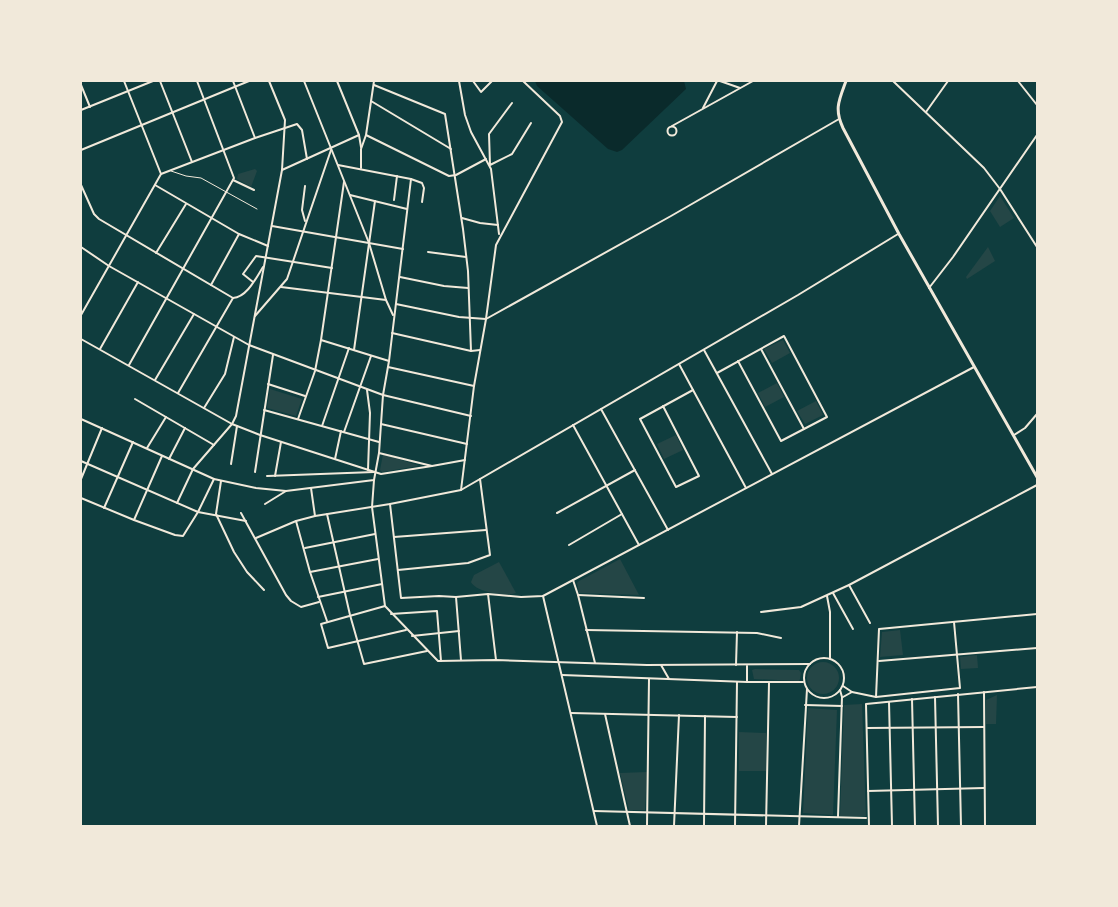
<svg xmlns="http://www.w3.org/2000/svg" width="1118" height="907" viewBox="0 0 1118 907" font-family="Karla,sans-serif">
	<rect width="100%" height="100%" fill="#0f3d3e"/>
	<!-- green -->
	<g fill="#244646">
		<path d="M255,169L257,171L251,187L237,179L238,174Z"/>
		<path d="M1000,196L1014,218L1000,227L990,211Z"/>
		<path d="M988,247L995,261L967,279L966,277Z"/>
		<path d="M783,340L790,353L772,363L764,349Z"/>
		<path d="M777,383L784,397L765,407L758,393Z"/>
		<path d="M270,389L302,399L296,416L267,408Z"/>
		<path d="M816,401L823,415L805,424L797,411Z"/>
		<path d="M676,435L683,450L664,459L657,444Z"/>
		<path d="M383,454L417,465L418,466L382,472L380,470Z"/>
		<path d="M620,559L639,595L579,593L577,583L579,581Z"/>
		<path d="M499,562L516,593C505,597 476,592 471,582L474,575Z"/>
		<path d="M900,630L903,655L880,657L882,632Z"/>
		<path d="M977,655L978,668L961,669L960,657Z"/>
		<circle cx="823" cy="678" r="16"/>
		<path d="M755,669L799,670L801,673L800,679L799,681L754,679L752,670Z"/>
		<path d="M997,695L996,724H986V700Z"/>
		<path d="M862,704L866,816H840L844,705Z"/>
		<path d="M808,708L837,710L833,815L803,813Z"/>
		<path d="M739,732L766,733V771H739Z"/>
		<path d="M647,772L645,810H629L620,773Z"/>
	</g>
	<!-- water -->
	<path fill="#0a2a2b" d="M535,81H684L686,89L622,150L617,152L608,149L537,86Z"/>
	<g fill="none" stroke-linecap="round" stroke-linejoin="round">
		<!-- service -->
		<path stroke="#f1e9da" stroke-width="1" d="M171,171L186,176L201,178L257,209"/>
		<!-- minor -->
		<g stroke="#f1e9da" stroke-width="2">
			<path d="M124,81L161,174"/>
			<path d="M160,81L192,162"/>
			<path d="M233,81L255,138"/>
			<path d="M304,81L369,243L386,300L393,315"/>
			<path d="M337,81L359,135L361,147"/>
			<path d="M459,81L465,115L471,132L491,169L499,234"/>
			<path d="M473,81L481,92L492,81"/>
			<path d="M720,81L740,88"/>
			<path d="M893,81L984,168L1000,189L1037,247"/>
			<path d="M1018,81L1037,105"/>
			<path d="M81,85L90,107"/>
			<path d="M374,85L445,114L463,229L468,271L471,351"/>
			<path d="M371,101L451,149"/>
			<path d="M512,103L489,134L490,165L512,154L531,123"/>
			<path d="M703,108L717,81"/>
			<path d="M81,110L153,81"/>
			<path d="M926,112L948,81"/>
			<path d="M672,126L753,81"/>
			<circle cx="672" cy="131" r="4.5"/>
			<path d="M366,135L449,176L456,175L486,159"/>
			<path d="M81,150L249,81"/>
			<path d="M338,165L411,179L422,183L424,188L422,202"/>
			<path d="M361,168V149L366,135L374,81"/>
			<path d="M282,170L359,135"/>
			<path d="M161,174L255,138L297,124L302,130L307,159"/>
			<path d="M233,180L254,190"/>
			<path d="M81,185L94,214L99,219L233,298"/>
			<path d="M155,185L239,234L268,246"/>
			<path d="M305,186L302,210L305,221"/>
			<path d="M350,195L407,209"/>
			<path d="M394,200L397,176"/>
			<path d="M462,218L480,223L498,225"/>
			<path d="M272,226L403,249"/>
			<path d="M81,247L109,266L249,345L383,395L471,416"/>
			<path d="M428,252L466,257"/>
			<path d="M156,253L186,204"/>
			<path d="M400,277L444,286L468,288"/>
			<path d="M253,282L243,274L256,256L332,268"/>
			<path d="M211,285L239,234"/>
			<path d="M281,287L386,300"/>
			<path d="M929,288L953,257L1037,135"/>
			<path d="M233,298C247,297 256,278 263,267"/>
			<path d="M396,304L459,317L486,319L671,216L839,119"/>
			<path d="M81,315L161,174"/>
			<path d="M255,316L287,279L331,150"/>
			<path d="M392,333L471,351L480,350"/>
			<path d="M81,339L232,424L260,435L381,474L432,466"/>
			<path d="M321,340L389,361"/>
			<path d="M100,349L138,282"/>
			<path d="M761,349L804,429"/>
			<path d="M354,350L375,201"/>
			<path d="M704,350L772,474"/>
			<path d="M679,364L746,488"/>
			<path d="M129,365L234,178L197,81"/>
			<path d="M388,367L474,386"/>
			<path d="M717,373L784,336L827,417L781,441L738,361"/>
			<path d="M155,380L194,314"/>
			<path d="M268,384L305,396"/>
			<path d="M367,390L370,413L368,470"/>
			<path d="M178,393L233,298"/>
			<path d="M135,399L214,445"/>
			<path d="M663,406L699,476L676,487L640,419L693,390"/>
			<path d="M204,408L225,374L234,337"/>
			<path d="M601,409L668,530"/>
			<path d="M264,410L379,442"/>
			<path d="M81,419L214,479L256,488L286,491L374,480L379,453L383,395L389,361L411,179"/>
			<path d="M298,419L315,371L321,340L344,182"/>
			<path d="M381,424L467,444"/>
			<path d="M573,425L639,545"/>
			<path d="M322,426L349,348"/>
			<path d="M344,432L371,356"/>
			<path d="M1014,435L1025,428L1037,414"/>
			<path d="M147,448L166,417"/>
			<path d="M379,453L432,466L465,460"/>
			<path d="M169,459L185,428"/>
			<path d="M335,459L341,431"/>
			<path d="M81,461L198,512L246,521"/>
			<path d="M231,464L237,426"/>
			<path d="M255,472L273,355"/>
			<path d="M267,476L374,472"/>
			<path d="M275,476L281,442"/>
			<path d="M81,479L102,428"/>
			<path d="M374,480L372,507L385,606L438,661L496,660L647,665L810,664"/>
			<path d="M221,481L216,514L234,552L247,572L264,590"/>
			<path d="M311,488L315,516"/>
			<path d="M461,490L474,386L486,319L496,245L562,122L560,116L523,81"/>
			<path d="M81,498L134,520L175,535L183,536L198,512L214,479"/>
			<path d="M177,503L193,469L232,424L236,416L282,170L285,120L269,81"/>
			<path d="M265,504L286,491"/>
			<path d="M390,504L401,598L439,596L456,597L488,594L521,597L543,596L974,367"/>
			<path d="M104,508L133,442"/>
			<path d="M241,513L286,595L291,601L301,607L319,602"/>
			<path d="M557,513L635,470"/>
			<path d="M327,514L350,615L364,664L427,651"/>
			<path d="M134,520L162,456"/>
			<path d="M296,521L310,572L327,621"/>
			<path d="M394,537L486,530"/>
			<path d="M256,538L296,521L315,516L390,504L461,490L798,295L898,234"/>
			<path d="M569,545L622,514"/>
			<path d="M305,548L375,534"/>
			<path d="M398,570L468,563L490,555L480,479"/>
			<path d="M310,572L378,559"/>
			<path d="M573,580L578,595L595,663"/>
			<path d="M849,585L870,623"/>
			<path d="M833,593L853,629"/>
			<path d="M488,594L496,660"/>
			<path d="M578,595L644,598"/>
			<path d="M543,596L597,826"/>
			<path d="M827,596L830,612V659"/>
			<path d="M318,597L382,584"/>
			<path d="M456,597L461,660"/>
			<path d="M385,606L321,624L328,648L406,630"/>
			<path d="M761,612L801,607L849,585L1037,485"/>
			<path d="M391,614L437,611L441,661"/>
			<path d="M586,630L757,633L781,638"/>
			<path d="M412,636L459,631"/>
			<circle cx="824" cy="678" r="20"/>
			<path d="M879,661L1037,648"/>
			<path d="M661,665L669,679"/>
			<path d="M736,665L737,632"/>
			<path d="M562,675L747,682H803"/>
			<path d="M747,682V666"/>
			<path d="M843,686L852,692L876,697L960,688L954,622"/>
			<path d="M984,692L985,826"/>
			<path d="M958,694L961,826"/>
			<path d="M843,697L852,692"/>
			<path d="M876,697L879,629L1037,614"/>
			<path d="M935,697L938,826"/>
			<path d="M912,699L915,826"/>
			<path d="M889,702L892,826"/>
			<path d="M805,705L842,706"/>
			<path d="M571,713L737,717"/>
			<path d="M605,714L630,826"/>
			<path d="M867,728L984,727"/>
			<path d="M868,791L984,788"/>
			<path d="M594,811L866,818"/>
			<path d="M838,817L842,697L840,690"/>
			<path d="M647,826L649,679"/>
			<path d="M674,826L679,715"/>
			<path d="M704,826L705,716"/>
			<path d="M735,826L737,682"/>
			<path d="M766,826L769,683"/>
			<path d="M799,826L807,689"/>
			<path d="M869,826L866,704L1037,687"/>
		</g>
		<!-- secondary -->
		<path stroke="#f1e9da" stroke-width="3" d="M846,81C839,100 834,109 843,128L899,234L1037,477"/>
	</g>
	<!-- border -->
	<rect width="1118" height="907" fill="none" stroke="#f1e9da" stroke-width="164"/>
</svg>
